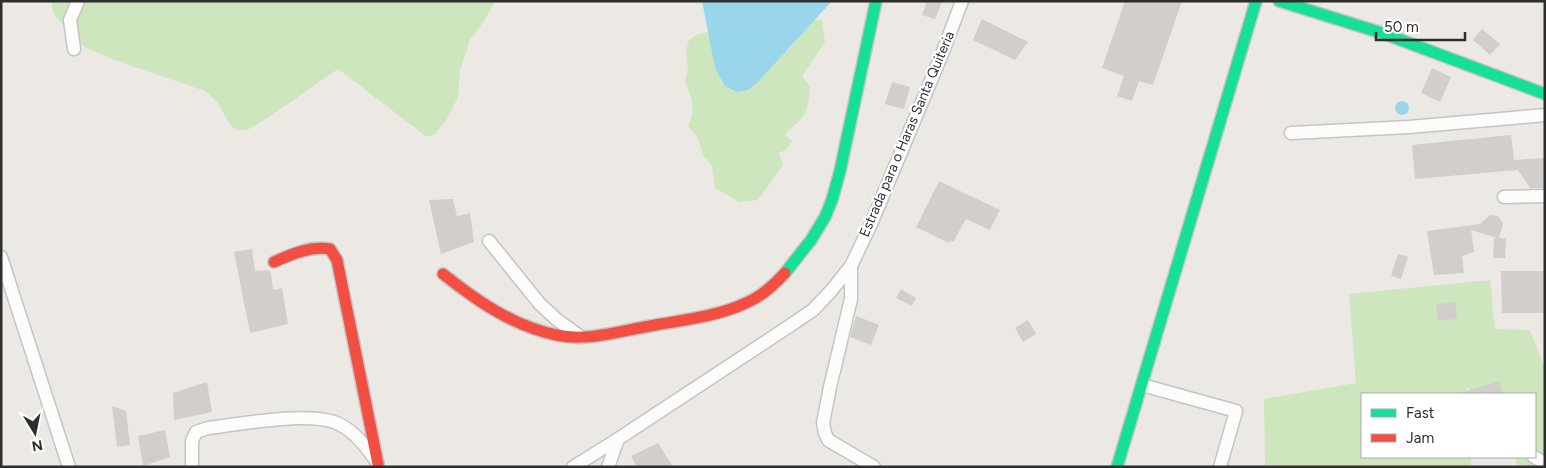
<svg xmlns="http://www.w3.org/2000/svg" width="1546" height="468" viewBox="0 0 1546 468" font-family="Figtree,sans-serif">
	<rect width="100%" height="100%" fill="#ece8e4"/>
	<!-- green -->
	<g fill="#cee6be">
		<path d="M51,1H495L484,21L470,40L460,71L458,97L447,119L435,134L427,137L338,69L263,121L247,130H237L231,126L217,102L205,91L112,59L85,47L54,15Z"/>
		<path d="M814,20H822L825,42L802,76L810,87C809,95 809,108 804,115C799,123 790,127 785,135L792,141L787,149L779,153L783,165L758,200L739,202L715,188L712,166L703,155L698,138L688,126L693,112L691,97L685,82L688,68L686,51L689,40L696,35L707,32L716,26L787,51Z"/>
		<path d="M1490,280L1495,329L1530,330L1545,369V467H1518L1515,457H1535V394H1473L1467,386V394H1362V457H1471V467H1265L1264,399L1356,383L1349,294Z"/>
	</g>
	<!-- water -->
	<g fill="#99d6ec">
		<path d="M702,1H832L757,83L748,90L737,92L725,86L715,68Z"/>
		<circle cx="1402" cy="108" r="7"/>
	</g>
	<!-- building -->
	<g fill="#d1cecb">
		<path d="M927,1H942L935,19L922,15Z"/>
		<path d="M1125,1H1182L1153,85L1139,81L1132,101L1117,96L1124,76L1102,68Z"/>
		<path d="M982,19L1028,42L1015,60L973,40Z"/>
		<path d="M1482,29L1500,44L1490,55L1473,40Z"/>
		<path d="M1432,68L1451,77L1440,102L1421,93Z"/>
		<path d="M892,82L910,87L904,109L885,104Z"/>
		<path d="M1511,135L1514,160L1545,158V188H1530L1518,170L1415,179L1412,145Z"/>
		<path d="M939,181L1000,210L990,230L966,219L953,242L950,241L949,243L916,227Z"/>
		<path d="M453,199L457,216L470,213L474,242L441,254L429,200Z"/>
		<path d="M1490,215L1498,216L1503,223L1499,238H1506L1505,258H1493L1494,238H1497L1471,230L1474,252L1462,256L1464,273L1434,275L1427,231L1480,224Z"/>
		<path d="M252,249L255,271L267,270L271,272L273,290L282,288L288,324L250,333L234,252Z"/>
		<path d="M1398,254L1408,257L1401,279L1391,276Z"/>
		<path d="M1501,271H1545V313H1502Z"/>
		<path d="M901,289L916,298L912,306L896,298Z"/>
		<path d="M1455,302L1457,319L1438,321L1436,304Z"/>
		<path d="M856,316L879,325L871,345L850,337Z"/>
		<path d="M1028,320L1036,334L1023,342L1015,328Z"/>
		<path d="M1499,381L1503,394H1463V392Z"/>
		<path d="M207,382L212,412L174,420L173,393Z"/>
		<path d="M112,406L126,411L130,445L117,447Z"/>
		<path d="M165,430L170,457L143,466L138,436Z"/>
		<path d="M658,443L673,467H637L631,456Z"/>
	</g>
	<g fill="none" stroke-linecap="round" stroke-linejoin="round">
		<!-- street casing -->
		<g stroke="#c5c4c5" stroke-width="15">
			<g id="street">
				<path d="M74,49L70,20L78,1"/>
				<path d="M1291,133L1409,127L1545,115"/>
				<path d="M1504,197L1545,196"/>
				<path d="M489,241L539,303L556,319L581,337"/>
				<path d="M1,257L69,467"/>
				<path d="M851,266V299L830,387L823,423L825,433L828,440L874,467"/>
				<path d="M1142,385L1236,411L1220,467"/>
				<path d="M1534,457L1545,463"/>
				<path d="M192,467V441L196,432L208,428C241,424 304,412 334,422C352,428 366,446 376,461"/>
				<path d="M573,467L618,439L788,327L813,310L831,291L851,266L871,224L942,54L962,1"/>
				<path d="M608,467L618,439"/>
			</g>
		</g>
		<!-- fast casing -->
		<g stroke="#c5c4c5" stroke-width="14">
			<g id="fast">
				<path d="M1279,1L1382,33L1545,94"/>
				<path d="M785,273L811,240L825,217L832,200L840,171L876,1"/>
				<path d="M1117,467L1256,1"/>
			</g>
		</g>
		<!-- jam casing -->
		<g stroke="#c5c4c5" stroke-width="14">
			<g id="jam">
				<path d="M274,262C292,254 310,246 330,249L337,260L378,464"/>
				<path d="M443,274C477,301 513,326 556,335C587,342 620,331 650,326C682,320 716,317 746,303C761,297 774,285 785,273"/>
			</g>
		</g>
		<!-- street -->
		<use href="#street" stroke="#fcfcfb" stroke-width="12"/>
		<!-- fast -->
		<use href="#fast" stroke="#16e098" stroke-width="11"/>
		<!-- jam -->
		<use href="#jam" stroke="#f24e42" stroke-width="11"/>
	</g>
	<g text-anchor="middle" dominant-baseline="central" stroke-width="4.5" stroke-linejoin="round" paint-order="stroke">
		<!-- street labels -->
		<g font-size="14" fill="#2e2e2e" stroke="#fff">
			<text transform="translate(907 134) rotate(-67)">Estrada para o Haras Santa Quiteria</text>
		</g>
	</g>
	<!-- border -->
	<rect width="1546" height="468" fill="none" stroke="#2e2e2e" stroke-width="5"/>
	<!-- legend -->
	<rect x="1361" y="393" width="175" height="65" fill="#ffffff" stroke="#ababab"/>
	<rect x="1371" y="409" width="25" height="8" fill="#16e098" stroke="#ababab"/>
	<text x="1406" y="418" font-size="15" fill="#2e2e2e">Fast</text>
	<rect x="1371" y="434" width="25" height="8" fill="#f24e42" stroke="#ababab"/>
	<text x="1406" y="443" font-size="15" fill="#2e2e2e">Jam</text>
	<!-- north arrow -->
	<g transform="translate(35 433) rotate(170)" stroke="#ffffff" stroke-width="4" paint-order="stroke">
	<path d="M0-4L9 19L0 12L-9 19Z" fill="#2e2e2e"/>
	<text y="-8" font-size="14" font-weight="bold" text-anchor="middle" fill="#2e2e2e">N</text>
	</g>
	<!-- scale -->
	<path d="M1376 32v8h89v-8" fill="none" stroke="#2e2e2e" stroke-width="2.5"/>
	<text x="1384" y="32" font-size="15" fill="#2e2e2e" stroke="#ffffff" stroke-width="4" paint-order="stroke">50 m</text>
</svg>
